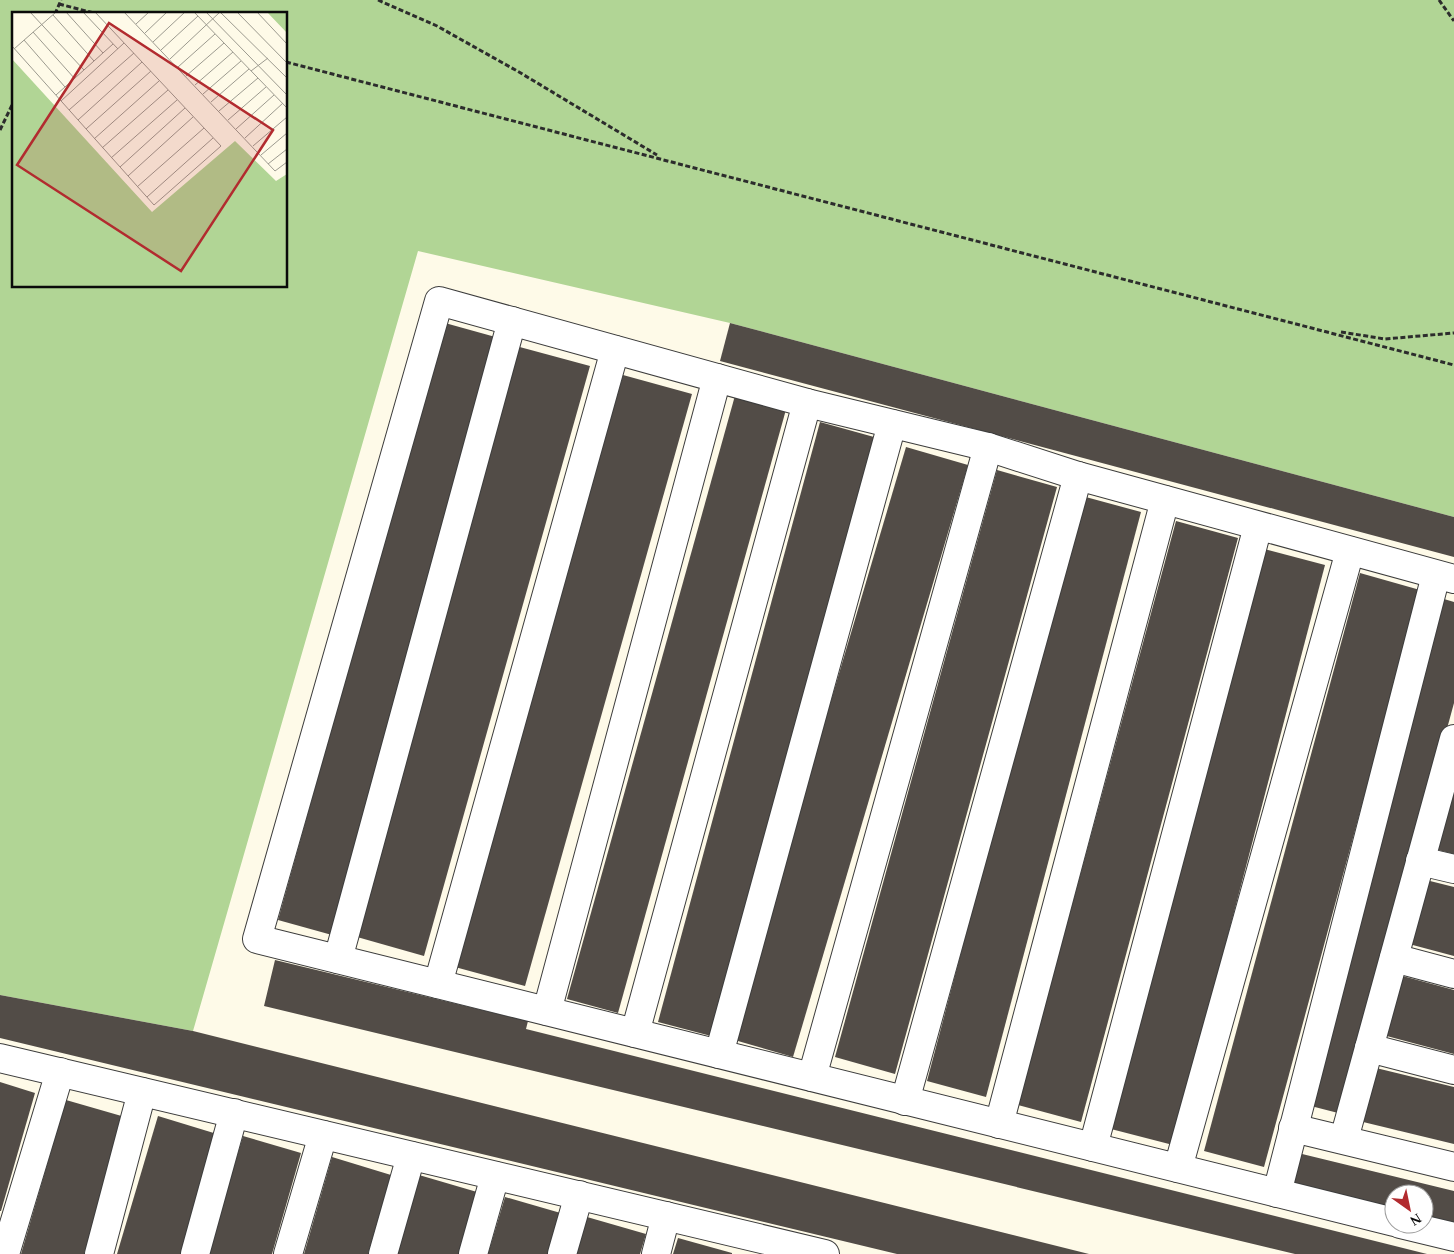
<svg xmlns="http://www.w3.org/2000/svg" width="1454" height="1254" viewBox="0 0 1454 1254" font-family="'Times New Roman',serif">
	<rect width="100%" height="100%" fill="#fefae8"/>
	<!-- forest -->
	<path fill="#b1d595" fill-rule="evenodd" d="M0,0H1454V517L730,323L418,251L193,1031L0,995ZM14,14H286V286H14Z"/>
	<!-- building -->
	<g fill="#524c47">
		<path d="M445,323L499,338L332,935L278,920Z"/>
		<path d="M730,323L1454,517V557L720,361Z"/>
		<path d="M516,346L590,366L424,956L350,935Z"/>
		<path d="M623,375L692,394L525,986L455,967Z"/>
		<path d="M736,392L787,406L618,1013L567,999Z"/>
		<path d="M820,422L874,437L711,1036L658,1022Z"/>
		<path d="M906,447L968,465L793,1057L731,1039Z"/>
		<path d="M997,470L1057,487L895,1074L835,1057Z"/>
		<path d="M1082,496L1141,512L986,1097L927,1081Z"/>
		<path d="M1176,521L1238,538L1081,1122L1018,1105Z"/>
		<path d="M1264,549L1325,565L1173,1145L1111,1129Z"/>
		<path d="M1360,573L1420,590L1264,1167L1204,1151Z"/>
		<path d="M1444,599L1454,602V703L1342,1114L1307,1105Z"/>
		<path d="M1454,790V854L1434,849Z"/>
		<path d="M1426,880L1454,887V956L1409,944Z"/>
		<path d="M275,960L528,1021L526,1029L1427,1254H1295L264,1006Z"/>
		<path d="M1399,975L1454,990V1054L1383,1035Z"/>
		<path d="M0,995L193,1031L1089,1254H897L0,1038Z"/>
		<path d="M1372,1067L1454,1087V1144L1359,1121Z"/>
		<path d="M0,1082L35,1093L1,1211H0Z"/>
		<path d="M66,1100L125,1117L84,1254H21Z"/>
		<path d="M158,1116L217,1134L181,1254H117Z"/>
		<path d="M243,1136L301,1153L272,1254H208Z"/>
		<path d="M1298,1153L1454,1191V1225L1424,1218V1194H1394V1211L1290,1186Z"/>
		<path d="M332,1157L391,1175L368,1254H304Z"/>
		<path d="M419,1175L477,1192L459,1254H395Z"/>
		<path d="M505,1197L564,1214L552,1254H488Z"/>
		<path d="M587,1217L646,1234L640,1254H576Z"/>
		<path d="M678,1238L732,1253V1254H673Z"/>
	</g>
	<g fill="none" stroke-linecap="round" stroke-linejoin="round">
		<!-- minor casing -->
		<g stroke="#3d3d3d" stroke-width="30">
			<g id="minor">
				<path d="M1420,861L1454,869"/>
				<path d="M1394,958L1454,974"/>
				<path d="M338,959L512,321"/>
				<path d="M438,984L615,350"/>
				<path d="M547,1011L717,378"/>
				<path d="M635,1033L807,403"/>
				<path d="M1369,1048L1454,1070"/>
				<path d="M719,1054L892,424"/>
				<path d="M0,1058L825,1254"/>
				<path d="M812,1077L988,447"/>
				<path d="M905,1101L1078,476"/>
				<path d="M999,1124L1165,500"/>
				<path d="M1293,1128L1454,1167"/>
				<path d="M1344,1139L1454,739"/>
				<path d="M1093,1147L1258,526"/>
				<path d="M1178,1168L1350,551"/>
				<path d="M1277,1193L1436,575"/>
				<path d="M1394,1222L257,939L439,301L807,403L988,447L1078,476L1454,579"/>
				<path d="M1400,1224L1454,1237"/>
				<path d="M5,1254L60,1072"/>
				<path d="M99,1254L142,1092"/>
				<path d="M195,1254L234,1113"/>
				<path d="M288,1254L323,1135"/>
				<path d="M383,1254L411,1156"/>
				<path d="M473,1254L495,1176"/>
				<path d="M562,1254L579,1195"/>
				<path d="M656,1254L666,1216"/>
			</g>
		</g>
		<!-- path -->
		<g stroke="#2c2c2c" stroke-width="3" stroke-dasharray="5 2.5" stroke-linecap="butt">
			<path d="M378,0L437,26L519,72L657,155"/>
			<path d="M1439,0L1454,21"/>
			<path d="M59,4L98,14"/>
			<path d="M55,14L61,0"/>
			<path d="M286,62L1454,365"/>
			<path d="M0,130L14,101"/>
			<path d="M1341,332L1385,339L1454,333"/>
		</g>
		<!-- minor -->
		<use href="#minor" stroke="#fff" stroke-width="28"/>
	</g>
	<!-- overview -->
	<g transform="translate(12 12)">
		<rect width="275" height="275" fill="#fefae8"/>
		<path d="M255,0H275V21ZM0,47L140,200L223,129L264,169L275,162V275H0Z" fill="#b1d595"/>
		<path fill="none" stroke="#9c9a8f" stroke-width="1" d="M18,0L72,58M54,0L91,41M71,0L106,37M112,0L263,159L275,150M182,0L275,96M194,0L275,83M208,0L275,66M225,0L275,51M245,0L275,32M41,3L82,49M124,12L137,0M21,20L63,67M133,21L155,0M12,28L53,75M141,30L173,0M0,34L142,193L209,134L83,0M2,37L44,0M149,38L186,4M158,47L208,0M166,55L203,22M239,59L256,46M174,64L212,31M183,73L221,40M191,82L229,49M44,83L101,32M49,89L112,31M199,90L237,57M57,98L122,41M207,99L246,66M66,108L130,50M216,108L254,75M74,117L139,59M224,117L262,83M233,126L271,91M82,127L147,69M241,134L275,105M90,136L156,78M249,143L275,121M99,146L165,88M256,152L275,137M108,155L173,96M116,164L181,105M125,175L192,116M135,185L201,126"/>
		<path fill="#b22b2f" fill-opacity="0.15" stroke="#b22b2f" stroke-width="2.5" d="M97,11L261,118L169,259L5,153Z"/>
		<rect width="275" height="275" fill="none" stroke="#0a0a0a" stroke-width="2.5"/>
	</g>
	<!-- north arrow -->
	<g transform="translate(1409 1209) rotate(147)"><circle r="24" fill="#ffffff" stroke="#9d9d9d"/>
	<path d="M0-4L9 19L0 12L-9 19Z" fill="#b22b2f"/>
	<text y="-8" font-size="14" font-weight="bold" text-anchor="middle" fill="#0a0a0a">N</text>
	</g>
</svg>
